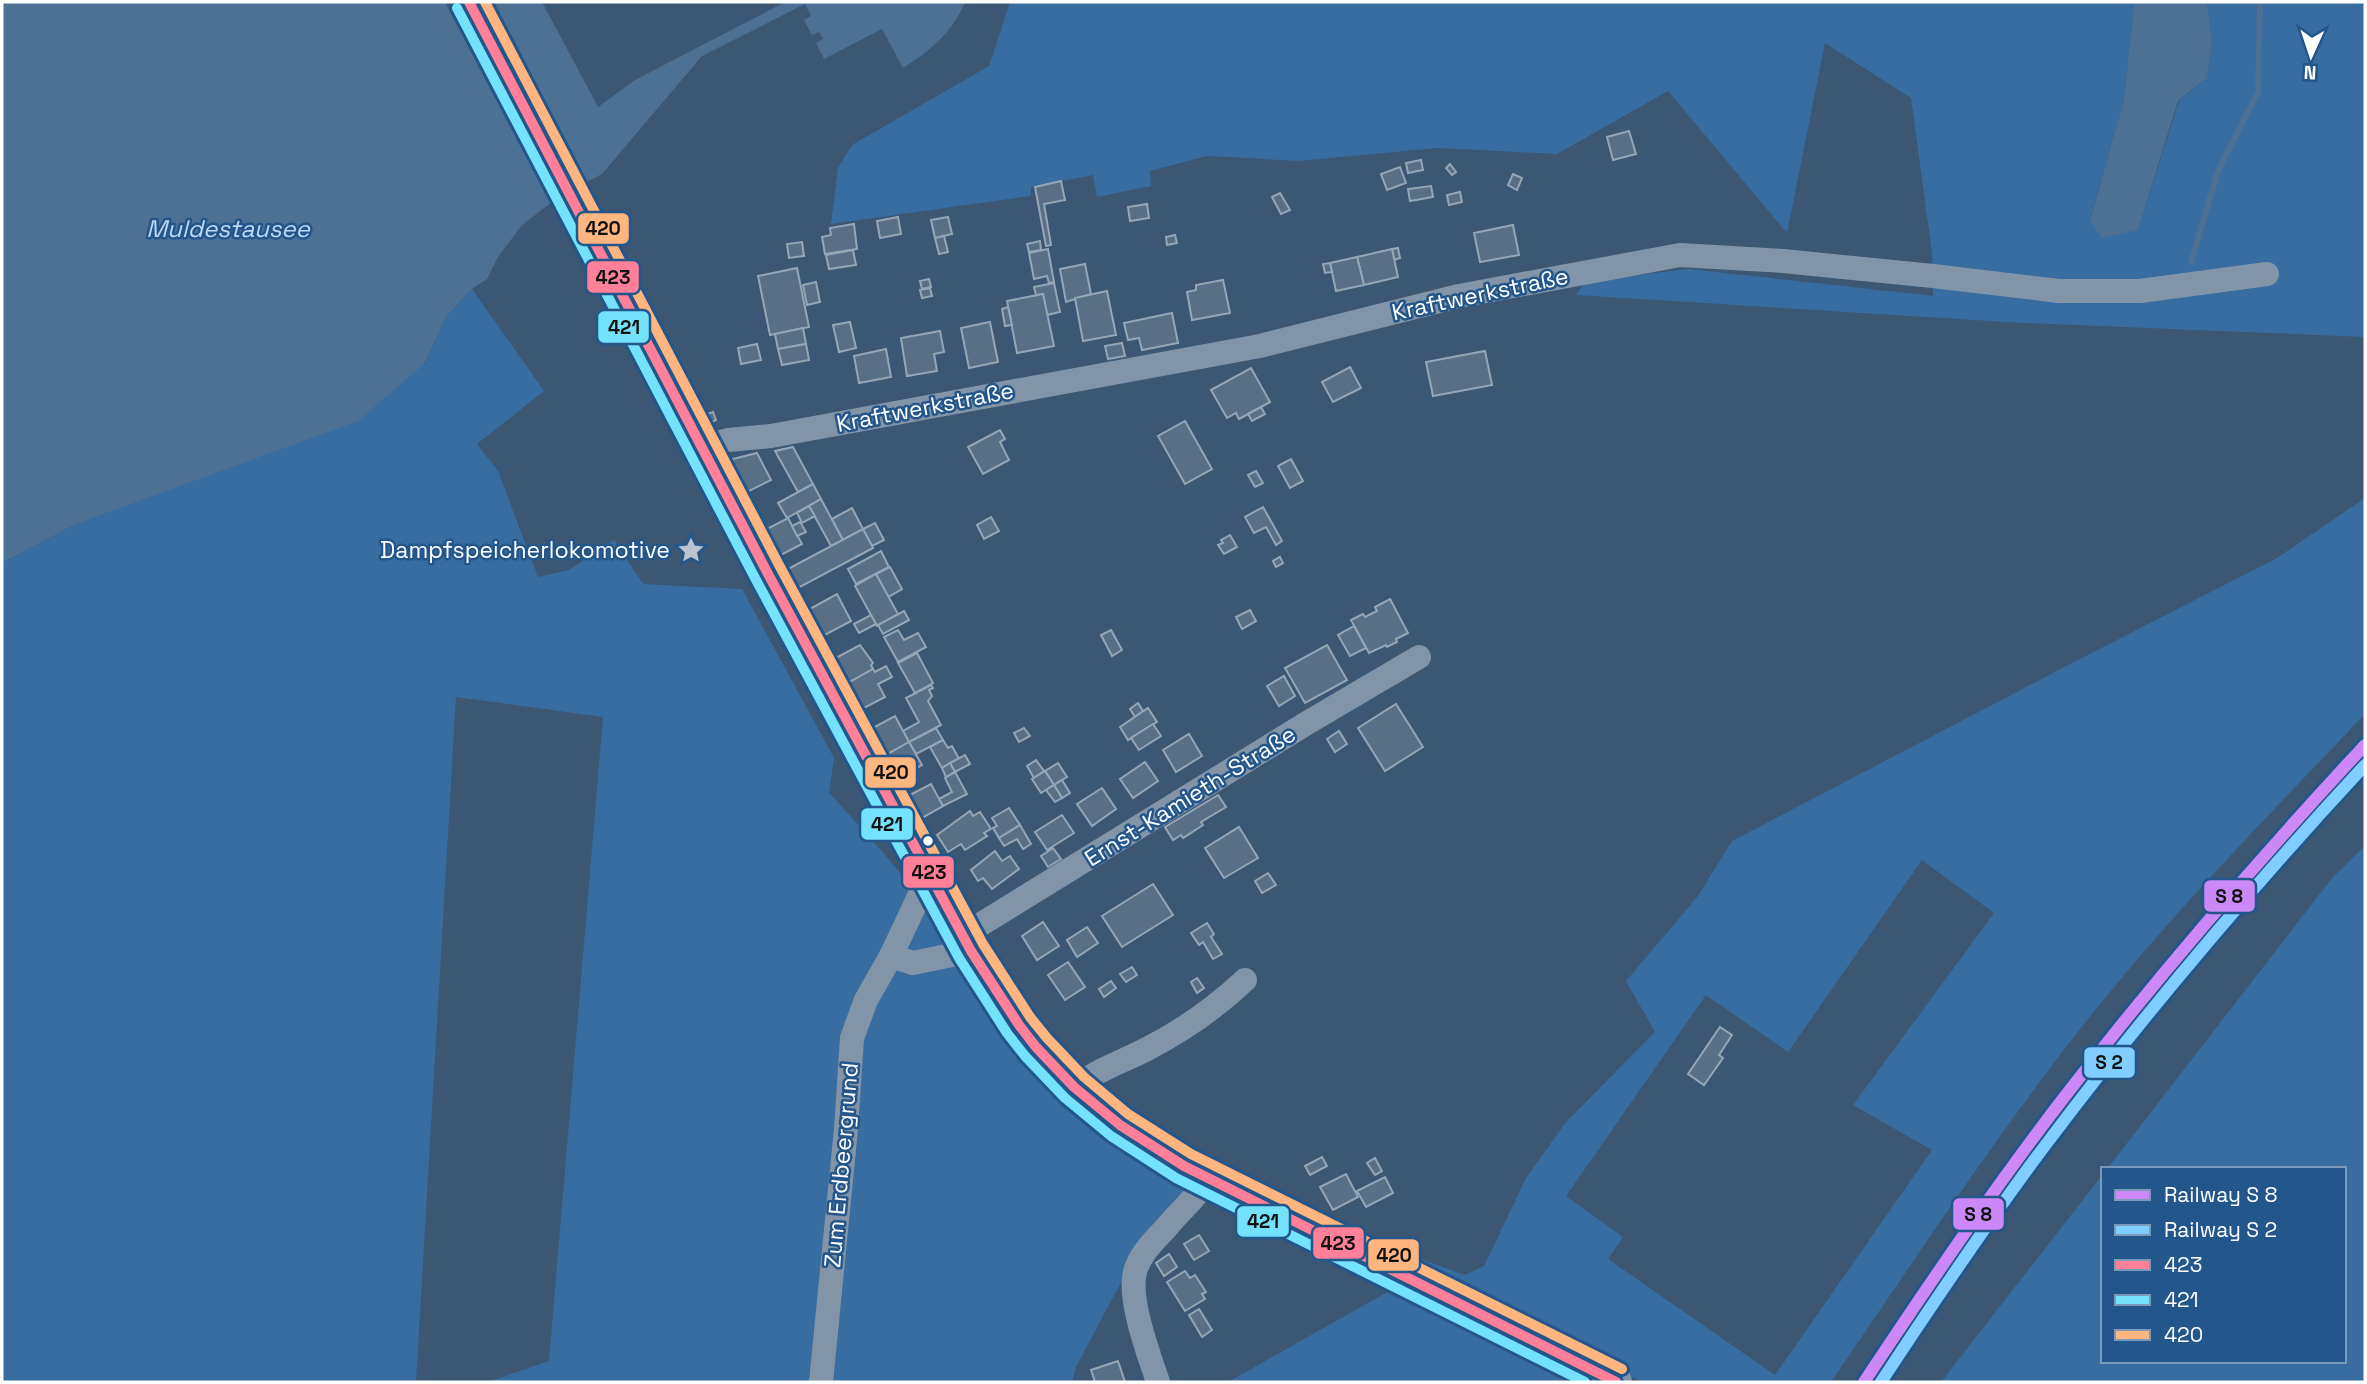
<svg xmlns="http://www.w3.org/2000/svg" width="2367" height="1384" viewBox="0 0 2367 1384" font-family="'Space Grotesk',sans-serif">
	<rect width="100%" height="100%" fill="#3b5773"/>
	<!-- green -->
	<g fill="#386da1" fill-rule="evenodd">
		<path d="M1010,2H2134L2124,99L2090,220L2138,230L2179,101L2207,78L2212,42L2207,2H2365V337L2023,323L1576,295L1586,281L1689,269L1933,296L1932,253L1911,98L1825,43L1787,233L1668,91L1557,154L1438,148L1298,161L1207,156L1150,171L1151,186L1097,197L1093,175L1031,187V196L831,224L838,168L852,145L989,66Z"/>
		<path d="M472,289L544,391L477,444L498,471L538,577L569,570L614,540L643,584L742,589L834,758L829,793C864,830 899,869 929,911C962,957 986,1009 1022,1054C1066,1110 1128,1149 1187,1187L1128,1269L1076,1367L1072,1382H488L549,1361L603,717L456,697L416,1382H2V563L76,524L425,364L446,317Z"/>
		<path d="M2365,498V714C2269,815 2171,914 2084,1024C1994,1138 1914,1261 1831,1382H1642L1411,1267L1417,1258L1465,1275L1484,1266L1526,1178L1566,1122L1655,1032L1626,981L1698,896L1732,841L2076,661L2277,558ZM1922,860L1994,913L1853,1105L1932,1150L1775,1375L1608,1259L1623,1237L1566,1196L1706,995L1788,1052Z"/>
		<path d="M2365,846V1382H1941L2103,1174V1361H2344V1169H2107L2332,878Z"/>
		<path d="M1391,1290L1578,1382H1228Z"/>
	</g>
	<!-- water -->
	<g fill="#4d7095">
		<path d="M2,2H542L598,107L635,80L785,2H965C953,32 930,51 903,68L882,29L824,59L816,43L823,39L819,32L812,35L804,20L811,16L805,4L702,56L602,174L560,196L522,225L498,257L487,279L472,289L446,317L425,363L358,421L76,524L2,563Z"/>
		<path d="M2134,2H2207L2212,42L2207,78L2178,101L2138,230L2102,238L2090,221L2124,99Z"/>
	</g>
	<!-- pier -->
	<path fill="#3b5773" d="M445,2H458L562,199L555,204Z"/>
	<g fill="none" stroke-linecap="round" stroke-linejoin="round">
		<!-- stream -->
		<path stroke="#4d7095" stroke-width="6" d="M2191,262L2218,171L2258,92L2260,2"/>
	</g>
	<!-- building -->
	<g fill="#586f85" stroke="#96a6b6" stroke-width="2">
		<path d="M1629,131L1636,154L1613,160L1607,137Z"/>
		<path d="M1421,160L1423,170L1408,173L1406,163Z"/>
		<path d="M1450,164L1456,172L1452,175L1446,168Z"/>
		<path d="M1400,167L1406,183L1387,190L1381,174Z"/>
		<path d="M1513,174L1522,178L1517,190L1508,185Z"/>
		<path d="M1061,181L1065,200L1044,204L1051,245L1046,246L1035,187Z"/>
		<path d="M1431,186L1433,197L1410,201L1408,189Z"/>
		<path d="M1460,192L1462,202L1449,205L1447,195Z"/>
		<path d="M1280,193L1290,210L1281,214L1272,197Z"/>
		<path d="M1147,204L1149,218L1130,221L1128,207Z"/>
		<path d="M898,217L901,234L880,238L877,221Z"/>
		<path d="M948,217L952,234L935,238L931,220Z"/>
		<path d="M854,224L857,249L825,254L822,237L831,235L830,228Z"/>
		<path d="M1513,225L1519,255L1480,262L1474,233Z"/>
		<path d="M1175,235L1177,243L1167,245L1166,237Z"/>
		<path d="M944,236L948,252L939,254L935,238Z"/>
		<path d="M1040,241L1041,250L1029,252L1027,244Z"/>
		<path d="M802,242L804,256L789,258L787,244Z"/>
		<path d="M1398,248L1400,258L1394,260L1392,249Z"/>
		<path d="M1048,249L1054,282L1049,283L1047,276L1034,279L1029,253Z"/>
		<path d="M1392,249L1398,277L1364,285L1357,257Z"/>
		<path d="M853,250L856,265L829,269L826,255Z"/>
		<path d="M1357,257L1364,285L1336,291L1330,263Z"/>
		<path d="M1330,263L1332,272L1325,273L1323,264Z"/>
		<path d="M1085,264L1091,294L1066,302L1060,269Z"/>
		<path d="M797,268L809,327L770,335L758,276Z"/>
		<path d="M929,279L931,287L922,289L920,281Z"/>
		<path d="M1223,280L1230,313L1192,320L1187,292L1196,290V285Z"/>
		<path d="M816,282L820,302L807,305L803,285Z"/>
		<path d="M1054,283L1060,312L1047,315L1043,294L1036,295L1034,287Z"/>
		<path d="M930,288L932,296L922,298L920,290Z"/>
		<path d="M1107,291L1116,335L1083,341L1075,298Z"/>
		<path d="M1043,294L1054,346L1017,353L1007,301Z"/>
		<path d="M1008,307L1012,325L1005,326L1002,309Z"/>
		<path d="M1172,313L1178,343L1142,350L1139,338L1128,340L1124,323Z"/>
		<path d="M850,322L856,348L839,352L833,325Z"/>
		<path d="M990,322L998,362L969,368L961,328Z"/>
		<path d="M803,328L806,344L778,349L775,334Z"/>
		<path d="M940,331L944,352L934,354L937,371L907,376L901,338Z"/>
		<path d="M1122,343L1125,356L1108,359L1105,346Z"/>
		<path d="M757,344L761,360L741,364L738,348Z"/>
		<path d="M806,344L809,360L782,365L778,349Z"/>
		<path d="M886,349L891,377L859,383L854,356Z"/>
		<path d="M1485,351L1492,385L1433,396L1426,362Z"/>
		<path d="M1350,367L1361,388L1333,402L1322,382Z"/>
		<path d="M1251,368L1270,402L1239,419L1236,413L1227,418L1211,390Z"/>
		<path d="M1261,407L1265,414L1252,421L1248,414Z"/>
		<path d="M713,412L716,420L708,424L704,415Z"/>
		<path d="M1185,421L1212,469L1185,484L1158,436Z"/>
		<path d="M1000,430L1005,439L1000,442L1009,460L983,474L968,447Z"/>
		<path d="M793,447L813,484L798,492L775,451Z"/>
		<path d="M757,453L771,480L747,492L729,460Z"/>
		<path d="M1291,459L1303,481L1290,488L1278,466Z"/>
		<path d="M1256,471L1263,483L1255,487L1248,475Z"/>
		<path d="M813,484L821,499L787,518L778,503Z"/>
		<path d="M821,499L843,540L831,546L809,506Z"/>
		<path d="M809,506L815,516L802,523L797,513Z"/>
		<path d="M1263,507L1282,541L1276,545L1266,527L1254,533L1245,517Z"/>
		<path d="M852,508L863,529L843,540L832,519Z"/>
		<path d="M991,517L999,531L984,539L977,525Z"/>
		<path d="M788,518L802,544L779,556L765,530Z"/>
		<path d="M800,522L806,532L797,536L792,526Z"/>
		<path d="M875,523L884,540L872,546L863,529Z"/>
		<path d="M863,529L873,548L798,588L788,569Z"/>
		<path d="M1230,535L1237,547L1224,554L1218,545L1223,543L1221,540Z"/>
		<path d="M881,551L889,567L856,584L848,569Z"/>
		<path d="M1280,557L1283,563L1276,567L1273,561Z"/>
		<path d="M890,567L902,589L888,597L876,574Z"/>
		<path d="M876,574L898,614L877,626L855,586Z"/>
		<path d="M837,594L851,621L823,636L808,610Z"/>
		<path d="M1390,599L1408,633L1396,639L1397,642L1387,647L1386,645L1369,653L1351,620L1363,614L1365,617L1377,611L1375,607Z"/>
		<path d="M1250,610L1256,621L1242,629L1236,617Z"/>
		<path d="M904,611L909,620L883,634L878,625Z"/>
		<path d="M871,615L876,624L859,633L854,624Z"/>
		<path d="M1354,626L1366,648L1350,656L1338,635Z"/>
		<path d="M898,630L904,640L918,633L926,647L898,662L884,637Z"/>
		<path d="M1111,630L1122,650L1112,656L1101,635Z"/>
		<path d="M860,645L873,663L871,665L873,669L848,683L834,659Z"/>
		<path d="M1327,645L1347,680L1305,703L1285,668Z"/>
		<path d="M917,653L933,683L915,693L898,663Z"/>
		<path d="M886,666L892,677L878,684L885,697L862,709L848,683L873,669L875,672Z"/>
		<path d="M1284,676L1295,696L1279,706L1267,686Z"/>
		<path d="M931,685L933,688L929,690L932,696L928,701L941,725L909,742L903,731L919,722L906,698Z"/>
		<path d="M1138,703L1143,711L1135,717L1130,709Z"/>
		<path d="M1396,704L1423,747L1385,771L1358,728Z"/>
		<path d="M1148,708L1157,722L1128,740L1120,727Z"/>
		<path d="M895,716L909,742L886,755L871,729Z"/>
		<path d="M1153,724L1161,736L1139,750L1131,738Z"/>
		<path d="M936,728L943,740L916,754L909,742Z"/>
		<path d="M1024,728L1030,736L1019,742L1014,733Z"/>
		<path d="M1339,731L1347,744L1335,752L1327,739Z"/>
		<path d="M1189,734L1202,756L1176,772L1163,750Z"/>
		<path d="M943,740L948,748L952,746L959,759L942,768L930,747Z"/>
		<path d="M909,742L922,765L898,778L886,755Z"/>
		<path d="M965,755L970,764L955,772L950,763Z"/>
		<path d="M1036,760L1044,771L1034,778L1027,766Z"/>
		<path d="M1145,762L1158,781L1133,798L1120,779Z"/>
		<path d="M950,763L955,772L946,777L942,768Z"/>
		<path d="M1058,763L1067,777L1054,785L1045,771Z"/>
		<path d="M1045,771L1054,785L1041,793L1032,779Z"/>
		<path d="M955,772L967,794L943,806L939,799L952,792L945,778Z"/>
		<path d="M1062,780L1070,793L1062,798L1054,785Z"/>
		<path d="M931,784L943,806L920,819L908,796Z"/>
		<path d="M1054,785L1062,798L1055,802L1046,790Z"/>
		<path d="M1102,788L1116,809L1092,826L1077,804Z"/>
		<path d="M1218,795L1226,807L1201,822L1203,825L1183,838L1181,835L1173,840L1165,827Z"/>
		<path d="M1009,808L1020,825L999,838L993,828L997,826L992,818Z"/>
		<path d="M970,811L973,816L980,812L991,829L984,833L987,836L965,850L961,844L948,852L937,835Z"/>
		<path d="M1062,815L1074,833L1047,850L1035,832Z"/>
		<path d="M1020,825L1031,844L1023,849L1017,839L1004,846L999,838Z"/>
		<path d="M1239,827L1258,858L1224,878L1205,848Z"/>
		<path d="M1053,848L1061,859L1048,867L1041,856Z"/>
		<path d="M995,851L1002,861L1010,856L1019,869L992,889L983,878L978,881L971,870Z"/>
		<path d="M1268,873L1276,885L1262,893L1255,881Z"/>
		<path d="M1153,884L1173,915L1122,947L1102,916Z"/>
		<path d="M1043,922L1059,946L1037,960L1022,936Z"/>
		<path d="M1207,923L1214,934L1211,937L1222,954L1213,959L1203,942L1199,945L1191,933Z"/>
		<path d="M1087,927L1098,943L1077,957L1067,940Z"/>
		<path d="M1068,962L1085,987L1065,1000L1048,975Z"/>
		<path d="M1132,967L1137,975L1126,982L1120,974Z"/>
		<path d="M1197,978L1204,988L1197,993L1191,982Z"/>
		<path d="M1111,981L1116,988L1104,997L1099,989Z"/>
		<path d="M1720,1027L1732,1035L1719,1055L1723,1058L1704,1085L1688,1074Z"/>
		<path d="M1322,1157L1327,1166L1310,1175L1305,1166Z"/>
		<path d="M1375,1158L1382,1171L1375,1175L1367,1163Z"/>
		<path d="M1346,1174L1358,1197L1333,1210L1320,1187Z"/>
		<path d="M1385,1177L1393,1193L1366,1207L1357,1191Z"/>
		<path d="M1199,1235L1209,1251L1194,1260L1184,1244Z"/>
		<path d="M1169,1254L1177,1267L1164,1276L1156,1263Z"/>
		<path d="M1185,1271L1190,1278L1195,1275L1206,1292L1202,1294L1205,1299L1185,1311L1167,1282Z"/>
		<path d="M1199,1309L1212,1330L1202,1337L1189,1315Z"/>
		<path d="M1118,1361L1125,1382H1095L1091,1370Z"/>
	</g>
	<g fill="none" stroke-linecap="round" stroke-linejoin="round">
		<!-- minor -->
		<g stroke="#8295a8" stroke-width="24">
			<path d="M702,447L728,440L771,436L1260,346L1459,296L1680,255L1783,261L1933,276L2059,291H2140L2267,274"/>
			<path d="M962,936L1307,723L1419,657"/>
			<path d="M891,956L913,963L971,951"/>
			<path d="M1074,1087C1097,1070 1122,1062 1147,1049C1184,1030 1215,1008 1245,980"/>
			<path d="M821,1382L846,1129L852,1038L866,1000L891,956L929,875"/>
			<path d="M1158,1382C1149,1355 1128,1300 1135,1272C1139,1255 1154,1241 1166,1228C1180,1211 1196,1198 1208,1179"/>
		</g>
		<!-- major -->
		<path stroke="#8193a6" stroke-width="32" d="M469,2L767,572L971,951L1019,1025L1036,1047L1074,1087L1120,1125L1184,1166L1616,1382"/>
		<!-- bus-1 casing -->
		<g stroke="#23568b" stroke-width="16">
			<path id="bus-1" d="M469,2L767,572L971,951L1019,1025L1036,1047L1074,1087L1120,1125L1184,1166L1616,1382"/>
		</g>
		<!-- bus-2 casing -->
		<g stroke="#23568b" stroke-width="16">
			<path id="bus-2" d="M457,8L755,578L959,958L1007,1033L1025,1056L1065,1098L1111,1136L1176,1178L1585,1382"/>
		</g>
		<!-- bus-3 casing -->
		<g stroke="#23568b" stroke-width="16">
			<path id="bus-3" d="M485,2L779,565L983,944L1030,1017L1047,1038L1084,1077L1128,1114L1191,1154L1622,1369"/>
		</g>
		<!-- bus-1 -->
		<use href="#bus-1" stroke="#ff8098" stroke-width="10"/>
		<!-- bus-2 -->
		<use href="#bus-2" stroke="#73e2fa" stroke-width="10"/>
		<!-- bus-3 -->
		<use href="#bus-3" stroke="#ffb580" stroke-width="10"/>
		<!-- rail-1 casing -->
		<g stroke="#23568b" stroke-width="18">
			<path id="rail-1" d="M1864,1382C1928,1286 1992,1191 2062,1100C2157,977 2259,859 2365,745"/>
		</g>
		<!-- rail-2 casing -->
		<g stroke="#23568b" stroke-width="18">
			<path id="rail-2" d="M1881,1382C1933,1303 1987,1223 2044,1147C2144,1014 2252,887 2365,765"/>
		</g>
		<!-- rail-1 -->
		<use href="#rail-1" stroke="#cb88f6" stroke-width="12"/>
		<!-- rail-2 -->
		<use href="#rail-2" stroke="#80cdff" stroke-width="12"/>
	</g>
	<!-- icons -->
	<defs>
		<g id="sight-bare" transform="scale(2.1)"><path d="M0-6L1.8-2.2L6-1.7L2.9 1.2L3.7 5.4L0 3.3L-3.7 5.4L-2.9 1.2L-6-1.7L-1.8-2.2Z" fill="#bac4ce" stroke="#23568b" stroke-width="2.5" paint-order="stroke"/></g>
	</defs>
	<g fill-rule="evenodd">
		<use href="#sight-bare" x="691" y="550"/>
	</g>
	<!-- markers -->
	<circle fill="#fff" stroke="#23568b" stroke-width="2.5" cx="928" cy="841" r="6"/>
	<g text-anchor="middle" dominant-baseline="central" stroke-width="5" stroke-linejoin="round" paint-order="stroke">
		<!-- street labels -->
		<g font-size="23" fill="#fff" stroke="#23568b">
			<text transform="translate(1480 294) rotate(-12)">Kraftwerkstraße</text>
			<text transform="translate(925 407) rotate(-11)">Kraftwerkstraße</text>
			<text transform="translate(1190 796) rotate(-32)">Ernst-Kamieth-Straße</text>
			<text transform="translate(841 1165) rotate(-85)">Zum Erdbeergrund</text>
		</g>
		<!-- poi labels -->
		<g font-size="23" fill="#fff" stroke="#23568b" text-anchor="end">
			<text x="670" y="550">Dampfspeicherlokomotive</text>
		</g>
		<!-- water labels -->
		<g font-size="24" font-style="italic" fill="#bdd8f2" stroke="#23568b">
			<text x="228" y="228">Muldestausee</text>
		</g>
	</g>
	<g stroke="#23568b" stroke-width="2.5">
		<rect x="577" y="212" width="53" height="33" rx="7" fill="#ffb580"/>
		<rect x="586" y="260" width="54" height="34" rx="7" fill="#ff8098"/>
		<rect x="597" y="310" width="53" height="34" rx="7" fill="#73e2fa"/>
		<rect x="864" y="756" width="53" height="33" rx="7" fill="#ffb580"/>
		<rect x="860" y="807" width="54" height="34" rx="7" fill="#73e2fa"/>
		<rect x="902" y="855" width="53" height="34" rx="7" fill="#ff8098"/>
		<rect x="2203" y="879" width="53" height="34" rx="7" fill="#cb88f6"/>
		<rect x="2083" y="1046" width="53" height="33" rx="7" fill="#80cdff"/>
		<rect x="1952" y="1197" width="53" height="34" rx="7" fill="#cb88f6"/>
		<rect x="1236" y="1205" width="54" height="33" rx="7" fill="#73e2fa"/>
		<rect x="1312" y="1226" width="53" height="34" rx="7" fill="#ff8098"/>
		<rect x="1367" y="1238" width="53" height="34" rx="7" fill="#ffb580"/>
	</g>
	<g font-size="19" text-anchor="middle" font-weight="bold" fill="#111">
		<text x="603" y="235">420</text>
		<text x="613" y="284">423</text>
		<text x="624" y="334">421</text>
		<text x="891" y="779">420</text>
		<text x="887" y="831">421</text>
		<text x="929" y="879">423</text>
		<text x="2229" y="903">S 8</text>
		<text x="2109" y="1069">S 2</text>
		<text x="1978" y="1221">S 8</text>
		<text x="1263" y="1228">421</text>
		<text x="1338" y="1250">423</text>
		<text x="1394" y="1262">420</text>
	</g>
	<!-- border -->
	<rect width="2367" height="1384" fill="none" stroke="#ffffff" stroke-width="7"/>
	<!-- legend -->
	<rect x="2101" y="1167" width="245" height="196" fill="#23568b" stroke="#7b9ab9" stroke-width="2"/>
	<rect x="2115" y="1190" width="35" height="10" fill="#cb88f6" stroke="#7b9ab9" stroke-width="2"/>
	<text x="2164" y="1202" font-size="21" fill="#ffffff">Railway S 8</text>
	<rect x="2115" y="1225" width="35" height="10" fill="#80cdff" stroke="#7b9ab9" stroke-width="2"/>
	<text x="2164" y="1237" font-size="21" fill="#ffffff">Railway S 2</text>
	<rect x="2115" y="1260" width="35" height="10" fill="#ff8098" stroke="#7b9ab9" stroke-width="2"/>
	<text x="2164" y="1272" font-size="21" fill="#ffffff">423</text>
	<rect x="2115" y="1295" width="35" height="10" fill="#73e2fa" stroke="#7b9ab9" stroke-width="2"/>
	<text x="2164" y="1307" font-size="21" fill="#ffffff">421</text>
	<rect x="2115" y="1330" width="35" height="10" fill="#ffb580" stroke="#7b9ab9" stroke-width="2"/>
	<text x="2164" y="1342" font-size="21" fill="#ffffff">420</text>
	<!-- north arrow -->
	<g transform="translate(2311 56) rotate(183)" stroke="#23568b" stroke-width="5" paint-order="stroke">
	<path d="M0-5L12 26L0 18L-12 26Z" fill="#ffffff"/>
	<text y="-10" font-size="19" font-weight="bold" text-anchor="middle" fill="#ffffff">N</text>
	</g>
</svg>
